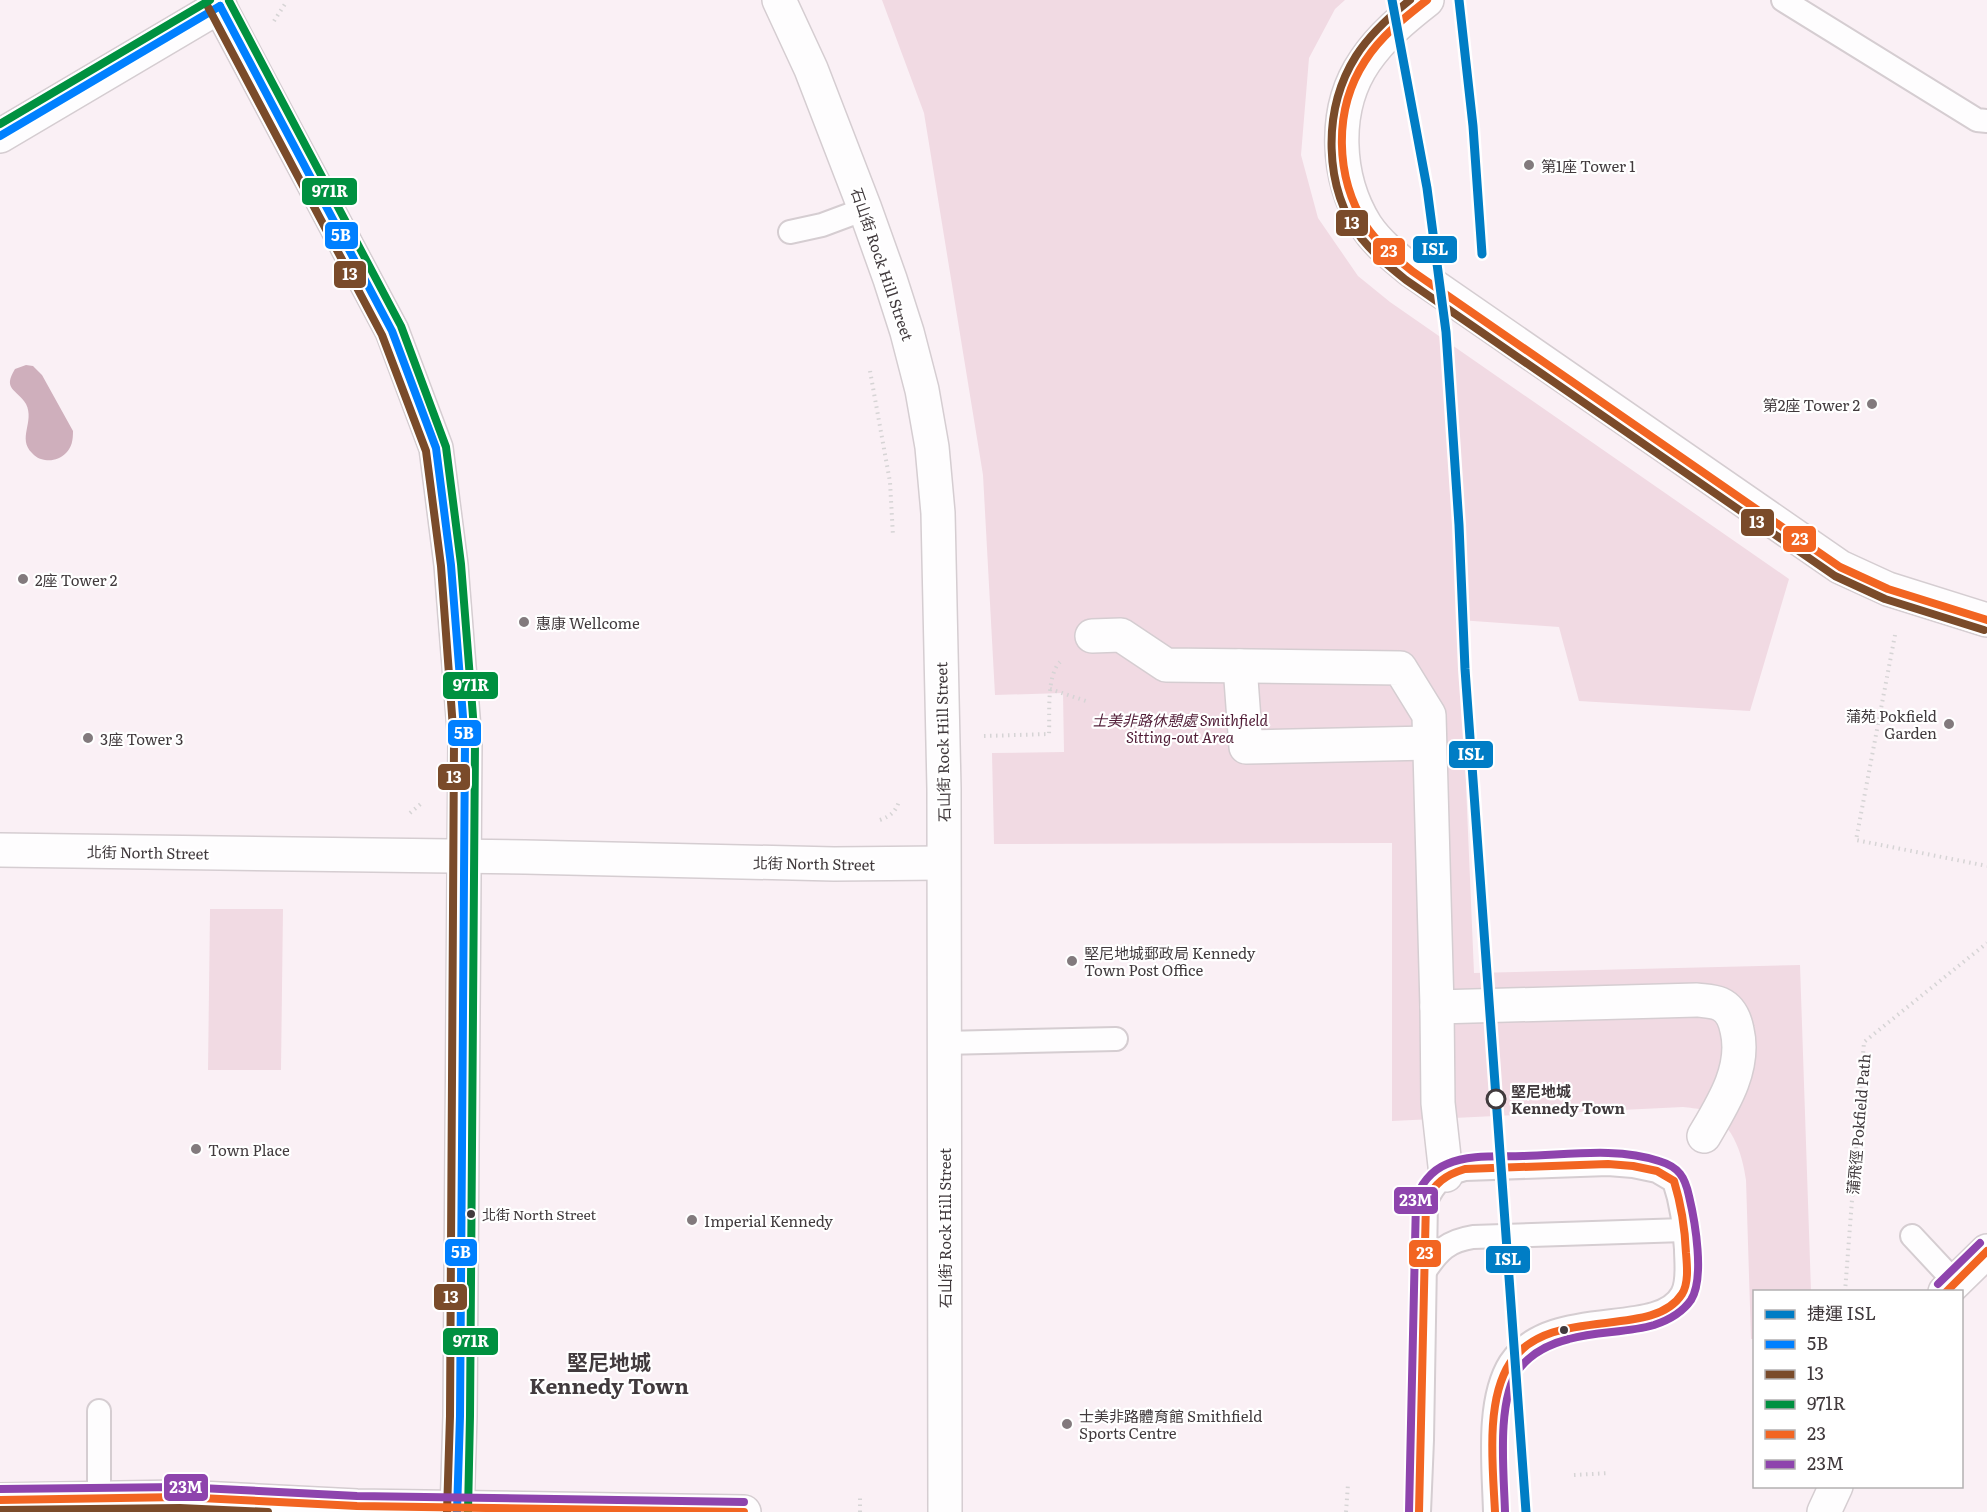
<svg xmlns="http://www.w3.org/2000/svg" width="1987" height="1512" viewBox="0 0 1987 1512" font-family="Literata,'Noto Sans TC',serif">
	<rect width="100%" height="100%" fill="#faf0f5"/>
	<!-- green -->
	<g fill="#f1dae3">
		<path d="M882,0H1345L1335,9L1309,58L1301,155L1318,218L1358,276L1390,302L1789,579L1750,711L1579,701L1559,627L1459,620L1474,973L1800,965L1811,1291L1754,1292V1339H1751L1746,1180C1742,1152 1732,1120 1702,1110C1697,1108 1689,1108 1683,1107L1392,1121V843L994,844L992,753L1064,752L1063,693L995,695L983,475L924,113Z"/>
		<path d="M210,909H283L281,1070H208Z"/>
	</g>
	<!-- water -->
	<path fill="#cfafbc" d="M26,365L33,366L42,375L73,431C73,440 72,447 66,453C60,459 53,461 45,460C39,459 36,457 32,453C17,438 35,422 26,404C17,389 2,390 15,369Z"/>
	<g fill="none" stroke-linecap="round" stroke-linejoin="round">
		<!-- service casing -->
		<g stroke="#d5cdd1" stroke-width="26">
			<g id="service">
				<path d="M1783,0L1977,120L1987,121"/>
				<path d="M790,232L822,225L865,209"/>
				<path d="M943,1043L1116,1039"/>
				<path d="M1912,1236L1954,1281"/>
				<path d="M1425,1271C1439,1250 1448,1241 1473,1237L1684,1230"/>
				<path d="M99,1411V1498"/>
				<path d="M1419,1512L1422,1440L1426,1201C1436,1180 1443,1175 1465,1169L1608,1164L1633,1166L1657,1171L1674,1181C1682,1204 1684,1225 1686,1249C1686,1262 1689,1282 1682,1294C1659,1338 1550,1302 1510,1363C1486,1401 1494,1469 1495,1512"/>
			</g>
		</g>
		<!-- pedestrian casing -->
		<g stroke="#d5cdd1" stroke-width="36">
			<g id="pedestrian">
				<path d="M1092,636L1121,635L1166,665L1400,668L1429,715L1437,1007L1697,1000C1704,1001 1713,1001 1720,1004C1731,1009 1735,1020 1737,1030C1746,1068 1723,1104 1704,1136"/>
				<path d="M1240,666L1246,747L1429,743"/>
				<path d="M1437,1007L1438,1103L1446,1175"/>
			</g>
		</g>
		<!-- minor casing -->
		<g stroke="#d5cdd1" stroke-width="36">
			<path id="minor" d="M0,850L525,857L834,864L943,863"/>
		</g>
		<!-- tertiary casing -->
		<g stroke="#d5cdd1" stroke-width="36">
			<path id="tertiary" d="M1427,0C1404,18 1382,36 1365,61C1332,109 1336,178 1366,226C1378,244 1396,258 1412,271L1840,567L1888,589L1987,620"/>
		</g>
		<!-- secondary casing -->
		<g stroke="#d5cdd1" stroke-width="36">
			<g id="secondary">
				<path d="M216,0L392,331L436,448L451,565L465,742L460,1416L457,1512"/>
				<path d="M779,0L811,69L865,209L890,279L907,332L922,390L932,447L938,513L944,789L945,1512"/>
				<path d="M1945,1292L1987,1251"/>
				<path d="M0,1500L180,1497L357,1506L744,1512"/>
				<path d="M1824,1512L1836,1486"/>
			</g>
		</g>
		<!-- primary casing -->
		<g stroke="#d5cdd1" stroke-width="36">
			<path id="primary" d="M0,136L220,6"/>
		</g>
		<!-- path -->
		<g stroke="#d6d4d5" stroke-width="4" stroke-dasharray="1.5 4.5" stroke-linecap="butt">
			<path d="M274,21L285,4"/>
			<path d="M870,371L890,482L893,536"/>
			<path d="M1895,635L1856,840L1987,866"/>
			<path d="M1050,689L1086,701"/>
			<path d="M984,736L1049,734C1050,715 1046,676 1060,662"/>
			<path d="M410,813L423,802"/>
			<path d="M880,820C891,816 896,811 899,801"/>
			<path d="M1845,1292L1864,1042L1987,943"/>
			<path d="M1574,1475L1609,1473"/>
			<path d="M860,1512V1494"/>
			<path d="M1346,1512L1348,1484"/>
		</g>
		<!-- service -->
		<use href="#service" stroke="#fefdfe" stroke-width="22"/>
		<!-- pedestrian -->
		<use href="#pedestrian" stroke="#fefdfe" stroke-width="33"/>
		<!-- minor -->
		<use href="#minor" stroke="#fefdfe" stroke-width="33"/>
		<!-- tertiary -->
		<use href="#tertiary" stroke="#fefdfe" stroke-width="33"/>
		<!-- secondary -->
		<use href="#secondary" stroke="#fefdfe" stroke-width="33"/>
		<!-- primary -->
		<use href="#primary" stroke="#fefdfe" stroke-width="33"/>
		<!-- bus-1 casing -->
		<g stroke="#fff" stroke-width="12">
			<g id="bus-1">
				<path d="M220,6L392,331L436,448L451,565L465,742L460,1416L457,1512"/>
				<path d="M0,136L220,6"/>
			</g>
		</g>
		<!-- bus-2 casing -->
		<g stroke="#fff" stroke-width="12">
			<g id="bus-2">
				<path d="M1410,0C1390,16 1370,34 1356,56C1322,110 1323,188 1362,239C1375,255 1390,267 1406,280L1835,576L1885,599L1984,630"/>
				<path d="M207,5L382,335L426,451L441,566L454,742L450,1416L447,1512"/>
				<path d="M0,1510L180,1508L268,1512"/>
			</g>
		</g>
		<!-- bus-3 casing -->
		<g stroke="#fff" stroke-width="12">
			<g id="bus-3">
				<path d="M229,1L401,326L446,447L461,564L475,742L470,1416L468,1512"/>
				<path d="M0,124L210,0"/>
			</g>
		</g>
		<!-- bus-4 casing -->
		<g stroke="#fff" stroke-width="12">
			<g id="bus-4">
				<path d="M1427,0C1404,18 1381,36 1365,61C1333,110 1335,177 1366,226C1378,244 1396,258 1412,271L1840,567L1888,589L1987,620"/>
				<path d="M1946,1292L1987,1251"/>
				<path d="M0,1500L180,1497L357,1506L744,1512"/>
				<path d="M1419,1512L1426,1201C1435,1183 1445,1175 1465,1169L1608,1164L1633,1166L1657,1171L1674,1181C1681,1204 1685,1229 1686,1253C1687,1265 1689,1283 1682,1294C1652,1341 1550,1303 1510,1363C1485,1401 1493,1469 1495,1512"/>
			</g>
		</g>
		<!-- bus-5 casing -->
		<g stroke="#fff" stroke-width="12">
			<g id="bus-5">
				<path d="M1938,1284L1980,1243"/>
				<path d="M0,1489L180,1487L357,1496L744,1502"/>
				<path d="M1409,1512L1416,1201C1419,1185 1432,1170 1447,1164C1470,1154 1499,1157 1523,1156C1567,1155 1617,1147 1659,1161C1679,1167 1685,1177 1689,1196C1695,1221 1705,1278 1691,1300C1682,1313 1669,1320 1654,1325C1627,1333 1597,1331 1569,1339C1549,1344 1532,1352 1519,1369C1496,1400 1504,1474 1505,1512"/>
			</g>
		</g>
		<!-- bus-1 -->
		<use href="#bus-1" stroke="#0080ff" stroke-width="8"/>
		<!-- bus-2 -->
		<use href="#bus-2" stroke="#7a4b2a" stroke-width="8"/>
		<!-- bus-3 -->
		<use href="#bus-3" stroke="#009140" stroke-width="8"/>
		<!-- bus-4 -->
		<use href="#bus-4" stroke="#f26522" stroke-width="8"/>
		<!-- bus-5 -->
		<use href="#bus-5" stroke="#8e44ad" stroke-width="8"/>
		<!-- metro-1 casing -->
		<g stroke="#fff" stroke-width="14">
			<g id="metro-1">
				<path d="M1392,0L1427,188L1446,332L1459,525L1465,669L1526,1512"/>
				<path d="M1459,0L1473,126L1482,254"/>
			</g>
		</g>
		<!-- metro-1 -->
		<use href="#metro-1" stroke="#007dc5" stroke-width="9"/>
	</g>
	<!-- markers -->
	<g fill="#827a7d" stroke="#fff" stroke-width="2">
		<circle cx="1529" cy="165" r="6"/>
		<circle cx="1872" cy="404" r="6"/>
		<circle cx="23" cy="579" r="6"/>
		<circle cx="524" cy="622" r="6"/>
		<circle cx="1949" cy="724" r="6"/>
		<circle cx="88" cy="738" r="6"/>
		<circle cx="1072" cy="961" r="6"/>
		<circle cx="196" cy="1149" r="6"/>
		<circle cx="692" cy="1220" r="6"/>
		<circle cx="1067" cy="1424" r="6"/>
	</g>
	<circle fill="#fff" stroke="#413a3d" stroke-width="3" cx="1496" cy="1099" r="9"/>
	<g fill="#413a3d" stroke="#fff" stroke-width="2">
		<circle cx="471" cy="1214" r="5"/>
		<circle cx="1564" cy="1330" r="5"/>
	</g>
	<g text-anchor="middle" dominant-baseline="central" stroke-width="4.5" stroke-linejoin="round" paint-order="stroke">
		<!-- bus labels -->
		<g font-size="14" fill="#413a3d" stroke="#fff" text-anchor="start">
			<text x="482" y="1214">北街 North Street</text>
		</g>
		<!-- poi labels -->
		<g font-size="15" fill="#413a3d" stroke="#fff" text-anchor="start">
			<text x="1541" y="165">第1座 Tower 1</text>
			<text x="1860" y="404" text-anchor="end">第2座 Tower 2</text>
			<text x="35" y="579">2座 Tower 2</text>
			<text x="536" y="622">惠康 Wellcome</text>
			<text x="1937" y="715" text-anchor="end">蒲苑 Pokfield<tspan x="1937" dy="17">Garden</tspan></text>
			<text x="100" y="738">3座 Tower 3</text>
			<text x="1084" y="952">堅尼地城郵政局 Kennedy<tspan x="1084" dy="17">Town Post Office</tspan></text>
			<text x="208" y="1149">Town Place</text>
			<text x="704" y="1220">Imperial Kennedy</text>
			<text x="1079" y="1415">士美非路體育館 Smithfield<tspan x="1079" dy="17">Sports Centre</tspan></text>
		</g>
		<!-- street labels -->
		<g font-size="15" fill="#413a3d" stroke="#fff">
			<text transform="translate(883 264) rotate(71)">石山街 Rock Hill Street</text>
			<text transform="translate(942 742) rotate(-91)">石山街 Rock Hill Street</text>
			<text transform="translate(148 852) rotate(1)">北街 North Street</text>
			<text transform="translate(814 863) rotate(1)">北街 North Street</text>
			<text transform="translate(1858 1124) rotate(-85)">蒲飛徑 Pokfield Path</text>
			<text transform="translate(944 1228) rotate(-90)">石山街 Rock Hill Street</text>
		</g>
		<!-- park labels -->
		<g font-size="15" font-style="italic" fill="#501c36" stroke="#fff">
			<text x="1180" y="719">士美非路休憩處 Smithfield<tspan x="1180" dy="17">Sitting-out Area</tspan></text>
		</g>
		<!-- stop labels -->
		<g font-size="15" font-weight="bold" fill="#413a3d" stroke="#fff" text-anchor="start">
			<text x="1511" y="1090">堅尼地城<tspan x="1511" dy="17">Kennedy Town</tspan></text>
		</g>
		<!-- district labels -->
		<g font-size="21" font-weight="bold" fill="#413a3d" stroke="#fff">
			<text x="609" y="1360">堅尼地城<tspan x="609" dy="24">Kennedy Town</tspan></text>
		</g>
	</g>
	<g stroke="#fff" stroke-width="2">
		<rect x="301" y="177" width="57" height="29" rx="6" fill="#009140"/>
		<rect x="1335" y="209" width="34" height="28" rx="6" fill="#7a4b2a"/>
		<rect x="324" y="221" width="35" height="29" rx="6" fill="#0080ff"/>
		<rect x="1412" y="235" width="46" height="29" rx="6" fill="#007dc5"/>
		<rect x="1372" y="237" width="34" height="29" rx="6" fill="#f26522"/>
		<rect x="333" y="260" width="34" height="29" rx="6" fill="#7a4b2a"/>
		<rect x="1740" y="508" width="35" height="29" rx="6" fill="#7a4b2a"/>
		<rect x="1782" y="525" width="35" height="28" rx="6" fill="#f26522"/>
		<rect x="442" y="671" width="57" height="29" rx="6" fill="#009140"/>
		<rect x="447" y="719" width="35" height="28" rx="6" fill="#0080ff"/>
		<rect x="1448" y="740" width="46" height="29" rx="6" fill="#007dc5"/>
		<rect x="437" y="763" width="34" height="28" rx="6" fill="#7a4b2a"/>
		<rect x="1393" y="1186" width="46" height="29" rx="6" fill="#8e44ad"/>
		<rect x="444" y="1238" width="34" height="29" rx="6" fill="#0080ff"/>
		<rect x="1408" y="1239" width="34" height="29" rx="6" fill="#f26522"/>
		<rect x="1485" y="1245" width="46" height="29" rx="6" fill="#007dc5"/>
		<rect x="433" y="1283" width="35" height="28" rx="6" fill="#7a4b2a"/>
		<rect x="442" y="1327" width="57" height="29" rx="6" fill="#009140"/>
		<rect x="163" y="1473" width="46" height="29" rx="6" fill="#8e44ad"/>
	</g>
	<g font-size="16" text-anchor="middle" font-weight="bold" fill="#fff">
		<text x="330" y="197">971R</text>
		<text x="1352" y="229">13</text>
		<text x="341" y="241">5B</text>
		<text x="1435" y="255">ISL</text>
		<text x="1389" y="257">23</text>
		<text x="350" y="280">13</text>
		<text x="1757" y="528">13</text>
		<text x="1800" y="545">23</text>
		<text x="471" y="691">971R</text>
		<text x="464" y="739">5B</text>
		<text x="1471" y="760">ISL</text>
		<text x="454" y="783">13</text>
		<text x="1416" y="1206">23M</text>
		<text x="461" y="1258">5B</text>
		<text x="1425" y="1259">23</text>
		<text x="1508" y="1265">ISL</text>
		<text x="451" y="1303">13</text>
		<text x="471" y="1347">971R</text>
		<text x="186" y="1493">23M</text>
	</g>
	<!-- legend -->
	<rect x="1753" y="1290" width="210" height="198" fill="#ffffff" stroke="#b3b0b1" stroke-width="1.5"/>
	<rect x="1765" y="1310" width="30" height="9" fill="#007dc5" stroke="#b3b0b1" stroke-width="1.5"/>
	<text x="1807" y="1320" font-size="18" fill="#413a3d">捷運 ISL</text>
	<rect x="1765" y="1340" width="30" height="9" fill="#0080ff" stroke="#b3b0b1" stroke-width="1.5"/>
	<text x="1807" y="1350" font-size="18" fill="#413a3d">5B</text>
	<rect x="1765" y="1370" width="30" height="9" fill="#7a4b2a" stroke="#b3b0b1" stroke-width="1.5"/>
	<text x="1807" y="1380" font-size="18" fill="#413a3d">13</text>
	<rect x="1765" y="1400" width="30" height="9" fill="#009140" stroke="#b3b0b1" stroke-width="1.5"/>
	<text x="1807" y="1410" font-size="18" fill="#413a3d">971R</text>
	<rect x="1765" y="1430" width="30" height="9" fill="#f26522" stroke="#b3b0b1" stroke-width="1.5"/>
	<text x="1807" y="1440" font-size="18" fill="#413a3d">23</text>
	<rect x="1765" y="1460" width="30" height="9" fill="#8e44ad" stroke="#b3b0b1" stroke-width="1.5"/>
	<text x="1807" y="1470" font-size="18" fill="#413a3d">23M</text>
</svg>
